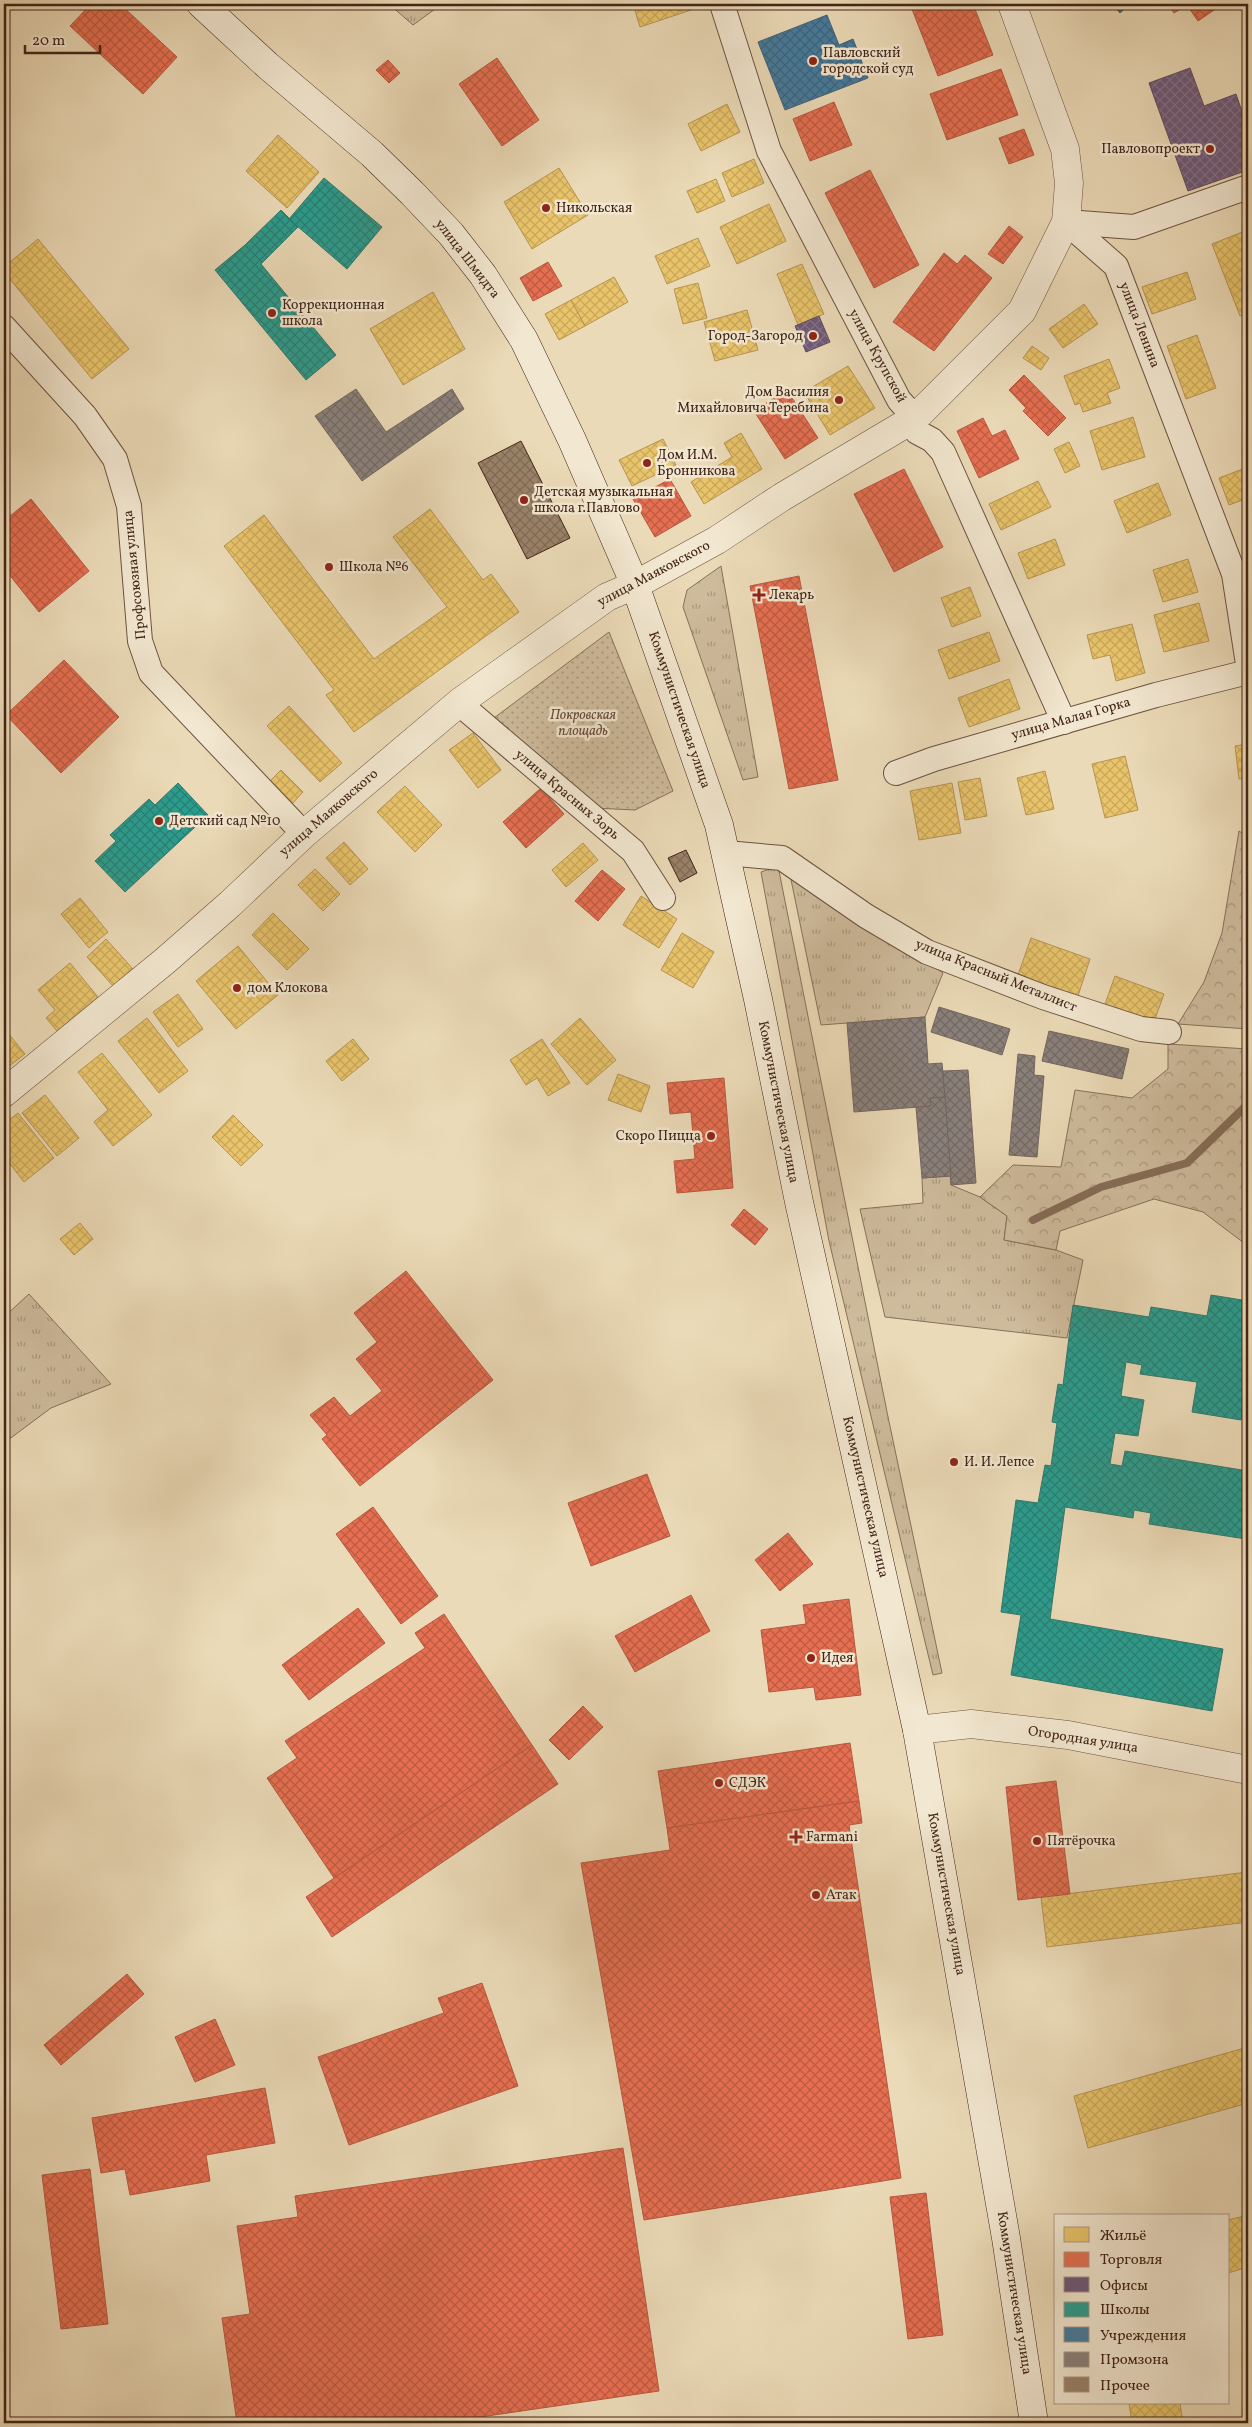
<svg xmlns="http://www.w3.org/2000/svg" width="1252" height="2427" viewBox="0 0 1252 2427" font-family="Vollkorn,serif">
	<defs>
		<pattern id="grass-tufts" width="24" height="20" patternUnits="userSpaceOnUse" patternTransform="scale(1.25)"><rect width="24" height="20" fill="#cebb9c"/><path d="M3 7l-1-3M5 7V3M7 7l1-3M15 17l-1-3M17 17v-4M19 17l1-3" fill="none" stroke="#a9987e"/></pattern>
		<pattern id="forest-crowns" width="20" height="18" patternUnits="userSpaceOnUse" patternTransform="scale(1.25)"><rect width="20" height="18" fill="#cebb9c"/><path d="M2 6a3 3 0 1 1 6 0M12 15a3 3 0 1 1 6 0" fill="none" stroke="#a9987e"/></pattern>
		<pattern id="park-dots" width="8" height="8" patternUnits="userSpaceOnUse" patternTransform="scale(1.25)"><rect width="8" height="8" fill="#cebb9c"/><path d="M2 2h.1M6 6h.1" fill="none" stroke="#a9987e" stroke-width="1.8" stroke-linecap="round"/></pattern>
		<pattern id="homes-cross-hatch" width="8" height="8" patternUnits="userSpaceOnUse" patternTransform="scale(1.25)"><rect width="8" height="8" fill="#e9c46a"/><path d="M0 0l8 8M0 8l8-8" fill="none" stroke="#c9a85b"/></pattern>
		<pattern id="shops-cross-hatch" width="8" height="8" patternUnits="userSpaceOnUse" patternTransform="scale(1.25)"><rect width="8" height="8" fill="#e76f51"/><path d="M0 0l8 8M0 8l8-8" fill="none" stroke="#bd5b42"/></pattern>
		<pattern id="offices-cross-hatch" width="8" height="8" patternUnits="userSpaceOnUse" patternTransform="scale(1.25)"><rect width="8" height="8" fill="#6d597a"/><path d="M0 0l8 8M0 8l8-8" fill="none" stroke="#83728a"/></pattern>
		<pattern id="schools-cross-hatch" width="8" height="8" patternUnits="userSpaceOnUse" patternTransform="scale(1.25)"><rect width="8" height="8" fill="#2a9d8f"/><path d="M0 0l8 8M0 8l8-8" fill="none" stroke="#268074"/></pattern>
		<pattern id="public-cross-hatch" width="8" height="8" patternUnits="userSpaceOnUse" patternTransform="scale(1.25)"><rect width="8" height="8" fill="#457b9d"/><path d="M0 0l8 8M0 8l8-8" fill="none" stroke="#3b657f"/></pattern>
		<pattern id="industry-cross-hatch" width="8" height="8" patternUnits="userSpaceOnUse" patternTransform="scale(1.25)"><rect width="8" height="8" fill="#8a817c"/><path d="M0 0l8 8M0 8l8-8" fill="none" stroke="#726965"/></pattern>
		<pattern id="building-cross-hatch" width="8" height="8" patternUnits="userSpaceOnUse" patternTransform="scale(1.25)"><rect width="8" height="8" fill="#9a836a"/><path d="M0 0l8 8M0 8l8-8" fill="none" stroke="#7f6b56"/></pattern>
	</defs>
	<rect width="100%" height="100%" fill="#ebdab7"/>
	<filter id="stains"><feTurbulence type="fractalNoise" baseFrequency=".004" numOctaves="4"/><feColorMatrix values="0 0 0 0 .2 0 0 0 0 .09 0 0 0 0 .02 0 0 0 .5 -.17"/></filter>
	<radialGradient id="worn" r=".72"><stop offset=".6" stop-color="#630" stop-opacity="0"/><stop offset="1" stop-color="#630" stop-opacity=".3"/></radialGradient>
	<!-- grass -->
	<g fill="url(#grass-tufts)" stroke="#88705a">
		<path d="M389,4H442L413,25Z"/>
		<path d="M721,566L758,777L743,780L683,607L687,590Z"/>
		<path d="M778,866L887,1412L942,1673L933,1675L829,1241L761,872Z"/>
		<path d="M789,870L943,973L925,1017L821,1025Z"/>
		<path d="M951,1176V1185L980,1197L1007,1216L1004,1240L1056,1250L1083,1260L1067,1338L885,1317L860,1209L923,1203L922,1178Z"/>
		<path d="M29,1294L111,1384L51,1408L4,1443V1317Z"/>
	</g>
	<!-- forest -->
	<g fill="url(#forest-crowns)" stroke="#88705a">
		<path d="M1239,831L1248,837V1029L1178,1024L1204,982L1222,933Z"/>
		<path d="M1168,1044L1248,1049V1246L1203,1212L1154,1199L1060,1231L1056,1250L1004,1240L1007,1216L980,1197L1013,1165L1061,1167L1075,1090L1132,1098L1168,1069Z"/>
	</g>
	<!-- park -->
	<path fill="url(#park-dots)" stroke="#88705a" d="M609,632L673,791L635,810L593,808L490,721Z"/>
	<!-- homes -->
	<g fill="url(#homes-cross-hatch)" stroke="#b79451">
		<path d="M633,4H692L694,9L640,27Z"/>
		<path d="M727,104L740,132L701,151L688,124Z"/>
		<path d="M278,135L319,172L287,208L246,171Z"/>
		<path d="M754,159L764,183L732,197L722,173Z"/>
		<path d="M559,168L588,215L532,249L504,202Z"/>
		<path d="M716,179L725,201L697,213L687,191Z"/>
		<path d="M769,204L786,241L737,264L720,227Z"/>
		<path d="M1245,231L1248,240V312L1240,316L1212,244Z"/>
		<path d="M698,238L710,266L667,284L655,256Z"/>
		<path d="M38,239L129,349L92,379L4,272V267Z"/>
		<path d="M802,264L824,314L798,325L777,274Z"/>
		<path d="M1187,272L1196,299L1152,314L1142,287Z"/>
		<path d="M614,277L628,302L585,326L571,300Z"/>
		<path d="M698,283L707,318L683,324L674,289Z"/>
		<path d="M433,292L465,349L403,385L370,329Z"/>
		<path d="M571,300L585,326L559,340L545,314Z"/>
		<path d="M1084,304L1098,324L1063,348L1049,329Z"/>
		<path d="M747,310L758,350L715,361L704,322Z"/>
		<path d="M1197,335L1216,388L1186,399L1167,346Z"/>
		<path d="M1032,346L1049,358L1041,370L1023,358Z"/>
		<path d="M1109,359L1120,388L1107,393L1111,403L1083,412L1080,403L1075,405L1064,376Z"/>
		<path d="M848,366L875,408L830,435L804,392Z"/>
		<path d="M1133,417L1145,457L1102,470L1090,431Z"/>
		<path d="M741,433L762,469L704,504L691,482L732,457L724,443Z"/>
		<path d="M663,439L676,465L632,486L619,460Z"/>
		<path d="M1069,442L1080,466L1065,473L1054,449Z"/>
		<path d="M1248,467V498L1229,505L1219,478Z"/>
		<path d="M1038,481L1051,507L1001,530L989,504Z"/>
		<path d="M1158,483L1171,515L1127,533L1114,501Z"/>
		<path d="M430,509L483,580L491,574L519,612L354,732L326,695L334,690L224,546L264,515L374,659L447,607L393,537Z"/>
		<path d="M1055,539L1065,565L1028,579L1018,553Z"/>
		<path d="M1188,559L1198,592L1163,602L1153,570Z"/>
		<path d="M970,587L981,616L952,627L941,598Z"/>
		<path d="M1199,603L1209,641L1164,652L1154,615Z"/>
		<path d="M1132,624L1145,673L1116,681L1110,655L1093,659L1087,635Z"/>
		<path d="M989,632L1000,661L949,679L938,650Z"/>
		<path d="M1009,679L1020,709L969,727L958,698Z"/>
		<path d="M289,706L342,763L320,782L267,726Z"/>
		<path d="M473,733L501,770L478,788L449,750Z"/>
		<path d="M1248,744V778L1239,779L1235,746Z"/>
		<path d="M1125,756L1138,810L1105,818L1092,764Z"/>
		<path d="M281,770L303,792L291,805L269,782Z"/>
		<path d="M1045,771L1054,809L1026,815L1017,778Z"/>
		<path d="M980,778L987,816L965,820L958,782Z"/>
		<path d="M952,783L961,833L919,840L910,791Z"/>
		<path d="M405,786L442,825L415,852L377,812Z"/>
		<path d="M344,842L368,869L350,885L326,858Z"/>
		<path d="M583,843L598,860L566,887L552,870Z"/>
		<path d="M315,869L340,894L323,911L298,885Z"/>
		<path d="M641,896L677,919L659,948L623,925Z"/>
		<path d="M80,898L108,932L89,948L61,914Z"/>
		<path d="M273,913L309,949L287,970L252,935Z"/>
		<path d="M682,933L714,952L693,988L661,970Z"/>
		<path d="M1031,938L1090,959L1078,996L1018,975Z"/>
		<path d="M106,939L133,969L113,986L87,957Z"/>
		<path d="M238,946L278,995L236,1029L196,981Z"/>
		<path d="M70,963L98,997L57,1031L46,1018L55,1010L38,990Z"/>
		<path d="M1115,976L1164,994L1154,1022L1105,1004Z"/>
		<path d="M178,994L203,1029L178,1047L153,1012Z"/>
		<path d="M147,1018L188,1071L159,1093L118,1041Z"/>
		<path d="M580,1018L616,1060L587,1085L551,1044Z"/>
		<path d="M4,1028L25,1054L4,1070Z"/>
		<path d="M353,1039L369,1059L342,1081L326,1061Z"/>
		<path d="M542,1039L570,1083L548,1096L537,1078L526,1085L510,1060Z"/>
		<path d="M102,1053L152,1115L113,1146L94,1122L108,1110L78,1072Z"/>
		<path d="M618,1074L650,1086L641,1112L608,1100Z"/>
		<path d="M45,1095L79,1138L57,1156L22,1113Z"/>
		<path d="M18,1113L54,1158L24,1182L4,1156V1124Z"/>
		<path d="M233,1115L263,1145L241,1166L212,1137Z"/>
		<path d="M80,1223L93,1239L74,1255L60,1239Z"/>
		<path d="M1248,1872V1922L1047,1947L1041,1897Z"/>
		<path d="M1248,2047V2103L1088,2148L1074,2096Z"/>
		<path d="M1248,2215V2267L1228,2273V2220Z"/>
		<path d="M1129,2403H1180L1183,2423H1132Z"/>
	</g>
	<!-- shops -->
	<g fill="url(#shops-cross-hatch)" stroke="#b65840">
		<path d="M91,4H120L177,57L143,94L70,26Z"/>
		<path d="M910,4H973L993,55L938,76Z"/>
		<path d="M1168,4H1223L1198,21L1187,5L1174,13Z"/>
		<path d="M497,58L539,120L502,146L459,84Z"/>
		<path d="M388,60L400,73L389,83L376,70Z"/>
		<path d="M1001,69L1018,115L947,140L930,94Z"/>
		<path d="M834,102L852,145L810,161L793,119Z"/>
		<path d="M1024,129L1034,155L1009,164L999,138Z"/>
		<path d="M870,170L919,265L874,288L825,193Z"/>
		<path d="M1009,226L1023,237L1003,264L988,254Z"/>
		<path d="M944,253L957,264L965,255L992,278L934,351L893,322Z"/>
		<path d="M548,262L562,286L533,301L520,278Z"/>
		<path d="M1024,375L1066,418L1048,436L1023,411L1026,408L1009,390Z"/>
		<path d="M787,390L818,438L785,459L754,411Z"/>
		<path d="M983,418L992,436L1005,430L1019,459L979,478L957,431Z"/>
		<path d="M904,469L943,547L894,572L854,494Z"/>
		<path d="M670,479L691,516L655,537L633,499Z"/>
		<path d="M31,499L89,571L39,612L4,568V521Z"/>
		<path d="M799,576L838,780L789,789L750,586Z"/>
		<path d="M64,660L119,717L61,773L6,715Z"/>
		<path d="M541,788L564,814L526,848L503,822Z"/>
		<path d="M602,870L625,889L598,921L575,901Z"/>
		<path d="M724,1078L733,1188L677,1193L674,1161L695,1159L691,1112L670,1114L667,1083Z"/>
		<path d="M744,1209L768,1229L755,1245L731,1225Z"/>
		<path d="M406,1271L493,1380L360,1486L322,1439L327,1435L310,1415L334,1397L350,1416L382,1391L356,1359L377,1342L354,1313Z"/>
		<path d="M647,1474L670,1536L591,1566L568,1503Z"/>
		<path d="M373,1507L438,1596L401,1624L336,1534Z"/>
		<path d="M788,1533L813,1564L780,1591L755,1560Z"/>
		<path d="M691,1595L710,1631L635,1672L615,1636Z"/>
		<path d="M849,1599L861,1695L816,1700L814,1687L769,1692L761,1630L806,1624L803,1605Z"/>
		<path d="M358,1608L385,1643L309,1700L282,1665Z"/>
		<path d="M444,1614L532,1745L334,1878L267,1778L297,1758L285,1741L425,1648L415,1633Z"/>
		<path d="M583,1706L603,1727L569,1760L549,1740Z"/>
		<path d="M850,1743L859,1801L667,1828L658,1771Z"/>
		<path d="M532,1745L558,1784L332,1937L306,1897Z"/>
		<path d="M1056,1781L1070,1894L1018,1900L1006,1787Z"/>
		<path d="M859,1801L862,1823L849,1825L901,2178L644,2220L581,1863L670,1850L667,1828Z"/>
		<path d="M127,1974L144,1994L61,2065L44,2045Z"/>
		<path d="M482,1983L518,2086L349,2145L318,2057L444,2013L438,1998Z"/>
		<path d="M215,2019L235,2065L195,2082L175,2037Z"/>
		<path d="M265,2088L275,2143L206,2155L210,2181L130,2195L125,2169L101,2173L92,2118Z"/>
		<path d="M623,2148L659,2391L439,2423H237L222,2318L250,2314L237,2226L298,2217L295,2196Z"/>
		<path d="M90,2169L108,2324L61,2329L42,2175Z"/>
		<path d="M926,2193L943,2335L908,2339L890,2197Z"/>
	</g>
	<!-- offices -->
	<g fill="url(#offices-cross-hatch)" stroke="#60495c">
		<path d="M1190,68L1204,106L1236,94L1248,129V170L1188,191L1149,83Z"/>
		<path d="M819,316L830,342L806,352L795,326Z"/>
	</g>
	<!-- schools -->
	<g fill="url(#schools-cross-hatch)" stroke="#31796b">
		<path d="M324,178L382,227L347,269L289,219Z"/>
		<path d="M281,210L298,227L261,264L336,355L306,380L215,270L245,245Z"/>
		<path d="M178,783L208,815L125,892L95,861L116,841L110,835L149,799L155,805Z"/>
		<path d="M1211,1295L1248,1301V1377L1241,1420L1192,1412L1197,1382L1140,1374L1142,1365L1126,1362L1121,1396L1144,1400L1138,1436L1115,1433L1110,1464L1122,1466L1125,1451L1248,1471V1563L1243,1562L1246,1539L1149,1524L1151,1513L1134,1510L1133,1518L1065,1507L1050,1619L1223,1649L1212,1711L1011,1675L1021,1615L1001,1612L1016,1500L1038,1503L1045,1465L1051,1466L1057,1423L1052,1422L1058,1384L1063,1385L1073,1305L1149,1317L1151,1307L1207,1316Z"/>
	</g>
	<!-- public -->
	<g fill="url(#public-cross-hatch)" stroke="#446175">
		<path d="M1112,4H1130L1120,13Z"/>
		<path d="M827,15L839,45L853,39L868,78L785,110L758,42Z"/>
	</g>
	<!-- industry -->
	<g fill="url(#industry-cross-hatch)" stroke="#74655e">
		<path d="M356,389L386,432L452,389L464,409L362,481L315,416Z"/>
		<path d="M939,1007L1010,1029L1002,1055L931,1032Z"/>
		<path d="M925,1017L928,1064L942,1063L945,1097L930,1098L931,1106L854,1112L847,1023Z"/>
		<path d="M1049,1031L1129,1049L1122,1079L1042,1061Z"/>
		<path d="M1018,1054L1035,1056L1034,1075L1044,1076L1037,1157L1009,1155Z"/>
		<path d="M968,1070L976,1183L951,1185L943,1071Z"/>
		<path d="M945,1097L951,1176L922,1178L916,1107L931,1106L930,1098Z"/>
	</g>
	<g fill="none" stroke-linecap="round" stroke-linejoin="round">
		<!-- stream -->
		<path stroke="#856c57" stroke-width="8" d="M1033,1220L1101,1187L1187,1163L1248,1104"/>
	</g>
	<!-- building -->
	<g fill="url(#building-cross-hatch)" stroke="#422417">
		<path d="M521,441L570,538L527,559L478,463Z"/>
		<path d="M686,850L697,873L680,882L668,858Z"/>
	</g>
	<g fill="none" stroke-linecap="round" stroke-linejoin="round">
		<!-- minor casing -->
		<g stroke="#6c523f" stroke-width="26">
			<g id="minor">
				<path d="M722,4L769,151L899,400L915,418L917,432L932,440L943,452L1064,722"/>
				<path d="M1066,222L1116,266L1234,574L1248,664"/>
				<path d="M1066,222L1134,227L1248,187"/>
				<path d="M4,327L85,416L115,459L129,506L140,641L151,673L304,834"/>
				<path d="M460,702L468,711L633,851L663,898"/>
				<path d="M896,773L934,759L1156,695L1248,672"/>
				<path d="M726,853L782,858L866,916L927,952L1043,997L1141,1029L1169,1032"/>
			</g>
		</g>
		<!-- tertiary casing -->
		<g stroke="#6c523f" stroke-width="29">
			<g id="tertiary">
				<path d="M4,1093L166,960L230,904L304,834L460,702L607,597L635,585L717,540L782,497L915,418L1022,311L1066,222L1069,183L1065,149L1012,4"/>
				<path d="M917,1730L971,1724L1068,1735L1248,1770"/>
			</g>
		</g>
		<!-- secondary casing -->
		<g stroke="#422417" stroke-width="29">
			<path id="secondary" d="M201,4L267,65L372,154L412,193L451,234L483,275L524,340L572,440L635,585L719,825L758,999L799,1202L917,1730L1006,2238L1034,2423"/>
		</g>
		<!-- minor -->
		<use href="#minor" stroke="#f2e7d0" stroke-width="24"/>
		<!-- tertiary -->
		<use href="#tertiary" stroke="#f2e7d0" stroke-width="28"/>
		<!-- secondary -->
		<use href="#secondary" stroke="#f2e7d0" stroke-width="28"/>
	</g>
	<!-- markers -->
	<g fill="#8f2418" stroke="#f2e7d0" stroke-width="2">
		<circle cx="813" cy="61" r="5"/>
		<circle cx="1210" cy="149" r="5"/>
		<circle cx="546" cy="208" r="5"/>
		<circle cx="272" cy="313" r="5"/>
		<circle cx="813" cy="336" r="5"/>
		<circle cx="839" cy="400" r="5"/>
		<circle cx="647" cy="463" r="5"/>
		<circle cx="524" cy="500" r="5"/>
		<circle cx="329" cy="567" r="5"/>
		<path d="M756.5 587.5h5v5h5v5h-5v5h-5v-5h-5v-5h5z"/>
		<circle cx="159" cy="821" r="5"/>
		<circle cx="237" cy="988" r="5"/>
		<circle cx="711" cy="1136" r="5"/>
		<circle cx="954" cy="1462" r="5"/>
		<circle cx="811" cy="1658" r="5"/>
		<circle cx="719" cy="1783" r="5"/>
		<path d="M793.5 1829.5h5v5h5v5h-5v5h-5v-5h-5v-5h5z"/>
		<circle cx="1037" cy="1841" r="5"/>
		<circle cx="816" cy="1895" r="5"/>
	</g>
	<g text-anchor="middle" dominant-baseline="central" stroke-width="5" stroke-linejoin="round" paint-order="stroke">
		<!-- poi labels -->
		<g font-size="14" fill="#422417" stroke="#f2e7d0" text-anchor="start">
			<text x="823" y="53">Павловский<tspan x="823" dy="16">городской суд</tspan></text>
			<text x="1200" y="149" text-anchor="end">Павловопроект</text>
			<text x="556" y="208">Никольская</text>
			<text x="282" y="305">Коррекционная<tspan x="282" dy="16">школа</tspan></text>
			<text x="803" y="336" text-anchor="end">Город-Загород</text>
			<text x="829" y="392" text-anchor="end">Дом Василия<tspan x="829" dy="16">Михайловича Теребина</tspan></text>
			<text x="657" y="455">Дом И.М.<tspan x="657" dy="16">Бронникова</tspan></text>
			<text x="534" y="492">Детская музыкальная<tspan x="534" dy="16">школа г.Павлово</tspan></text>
			<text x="339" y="567">Школа №6</text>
			<text x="769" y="595">Лекарь</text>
			<text x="169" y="821">Детский сад №10</text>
			<text x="247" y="988">дом Клокова</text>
			<text x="701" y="1136" text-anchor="end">Скоро Пицца</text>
			<text x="964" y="1462">И. И. Лепсе</text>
			<text x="821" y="1658">Идея</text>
			<text x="729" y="1783">СДЭК</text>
			<text x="806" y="1837">Farmani</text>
			<text x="1047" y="1841">Пятёрочка</text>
			<text x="826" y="1895">Атак</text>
		</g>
		<!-- street labels -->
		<g font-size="14" fill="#422417" stroke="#f2e7d0">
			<text transform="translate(467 259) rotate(52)">улица Шмидта</text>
			<text transform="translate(1139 325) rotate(69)">улица Ленина</text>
			<text transform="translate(877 356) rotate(61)">улица Крупской</text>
			<text transform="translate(654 574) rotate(-28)">улица Маяковского</text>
			<text transform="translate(135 575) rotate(-96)">Профсоюзная улица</text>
			<text transform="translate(679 710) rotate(71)">Коммунистическая улица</text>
			<text transform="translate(1071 719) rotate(-16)">улица Малая Горка</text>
			<text transform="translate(567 795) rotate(40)">улица Красных Зорь</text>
			<text transform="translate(329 813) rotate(-41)">улица Маяковского</text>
			<text transform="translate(996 976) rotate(22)">улица Красный Металлист</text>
			<text transform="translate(778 1102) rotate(79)">Коммунистическая улица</text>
			<text transform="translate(865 1497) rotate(77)">Коммунистическая улица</text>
			<text transform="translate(1083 1740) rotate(9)">Огородная улица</text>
			<text transform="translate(946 1894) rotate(80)">Коммунистическая улица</text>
			<text transform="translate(1014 2293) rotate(81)">Коммунистическая улица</text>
		</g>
		<!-- park labels -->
		<g font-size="14" font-style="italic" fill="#654a38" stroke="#f2e7d0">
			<text x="583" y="715">Покровская<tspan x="583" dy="16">площадь</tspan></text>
		</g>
	</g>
	<!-- margin -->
	<rect width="1252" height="2427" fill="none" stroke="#ebdab7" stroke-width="20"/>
	<rect x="5" y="5" width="1242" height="2417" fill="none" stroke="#422417" stroke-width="2.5"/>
	<rect x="10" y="10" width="1232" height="2407" fill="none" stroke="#422417"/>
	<!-- legend -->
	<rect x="1054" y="2214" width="175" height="190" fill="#f2e7d0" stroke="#ac9986"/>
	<rect x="1064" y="2227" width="25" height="15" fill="#e9c46a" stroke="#ac9986"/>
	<text x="1100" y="2240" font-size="15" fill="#422417">Жильё</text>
	<rect x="1064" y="2252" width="25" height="15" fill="#e76f51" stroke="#ac9986"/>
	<text x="1100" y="2264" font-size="15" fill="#422417">Торговля</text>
	<rect x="1064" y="2277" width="25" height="15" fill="#6d597a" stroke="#ac9986"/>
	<text x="1100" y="2290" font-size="15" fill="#422417">Офисы</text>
	<rect x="1064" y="2302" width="25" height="15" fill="#2a9d8f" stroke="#ac9986"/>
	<text x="1100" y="2314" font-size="15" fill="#422417">Школы</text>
	<rect x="1064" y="2327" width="25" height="15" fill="#457b9d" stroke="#ac9986"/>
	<text x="1100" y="2340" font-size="15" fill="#422417">Учреждения</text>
	<rect x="1064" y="2352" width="25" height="15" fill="#8a817c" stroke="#ac9986"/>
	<text x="1100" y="2364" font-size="15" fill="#422417">Промзона</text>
	<rect x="1064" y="2377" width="25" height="15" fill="#9a836a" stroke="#ac9986"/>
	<text x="1100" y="2390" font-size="15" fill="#422417">Прочее</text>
	<!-- scale -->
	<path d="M25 45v8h75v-8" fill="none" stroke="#422417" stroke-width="2.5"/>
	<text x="32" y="45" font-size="15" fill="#422417" stroke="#f2e7d0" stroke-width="4" paint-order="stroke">20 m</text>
	<rect width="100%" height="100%" filter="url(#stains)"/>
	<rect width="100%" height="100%" fill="url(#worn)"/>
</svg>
